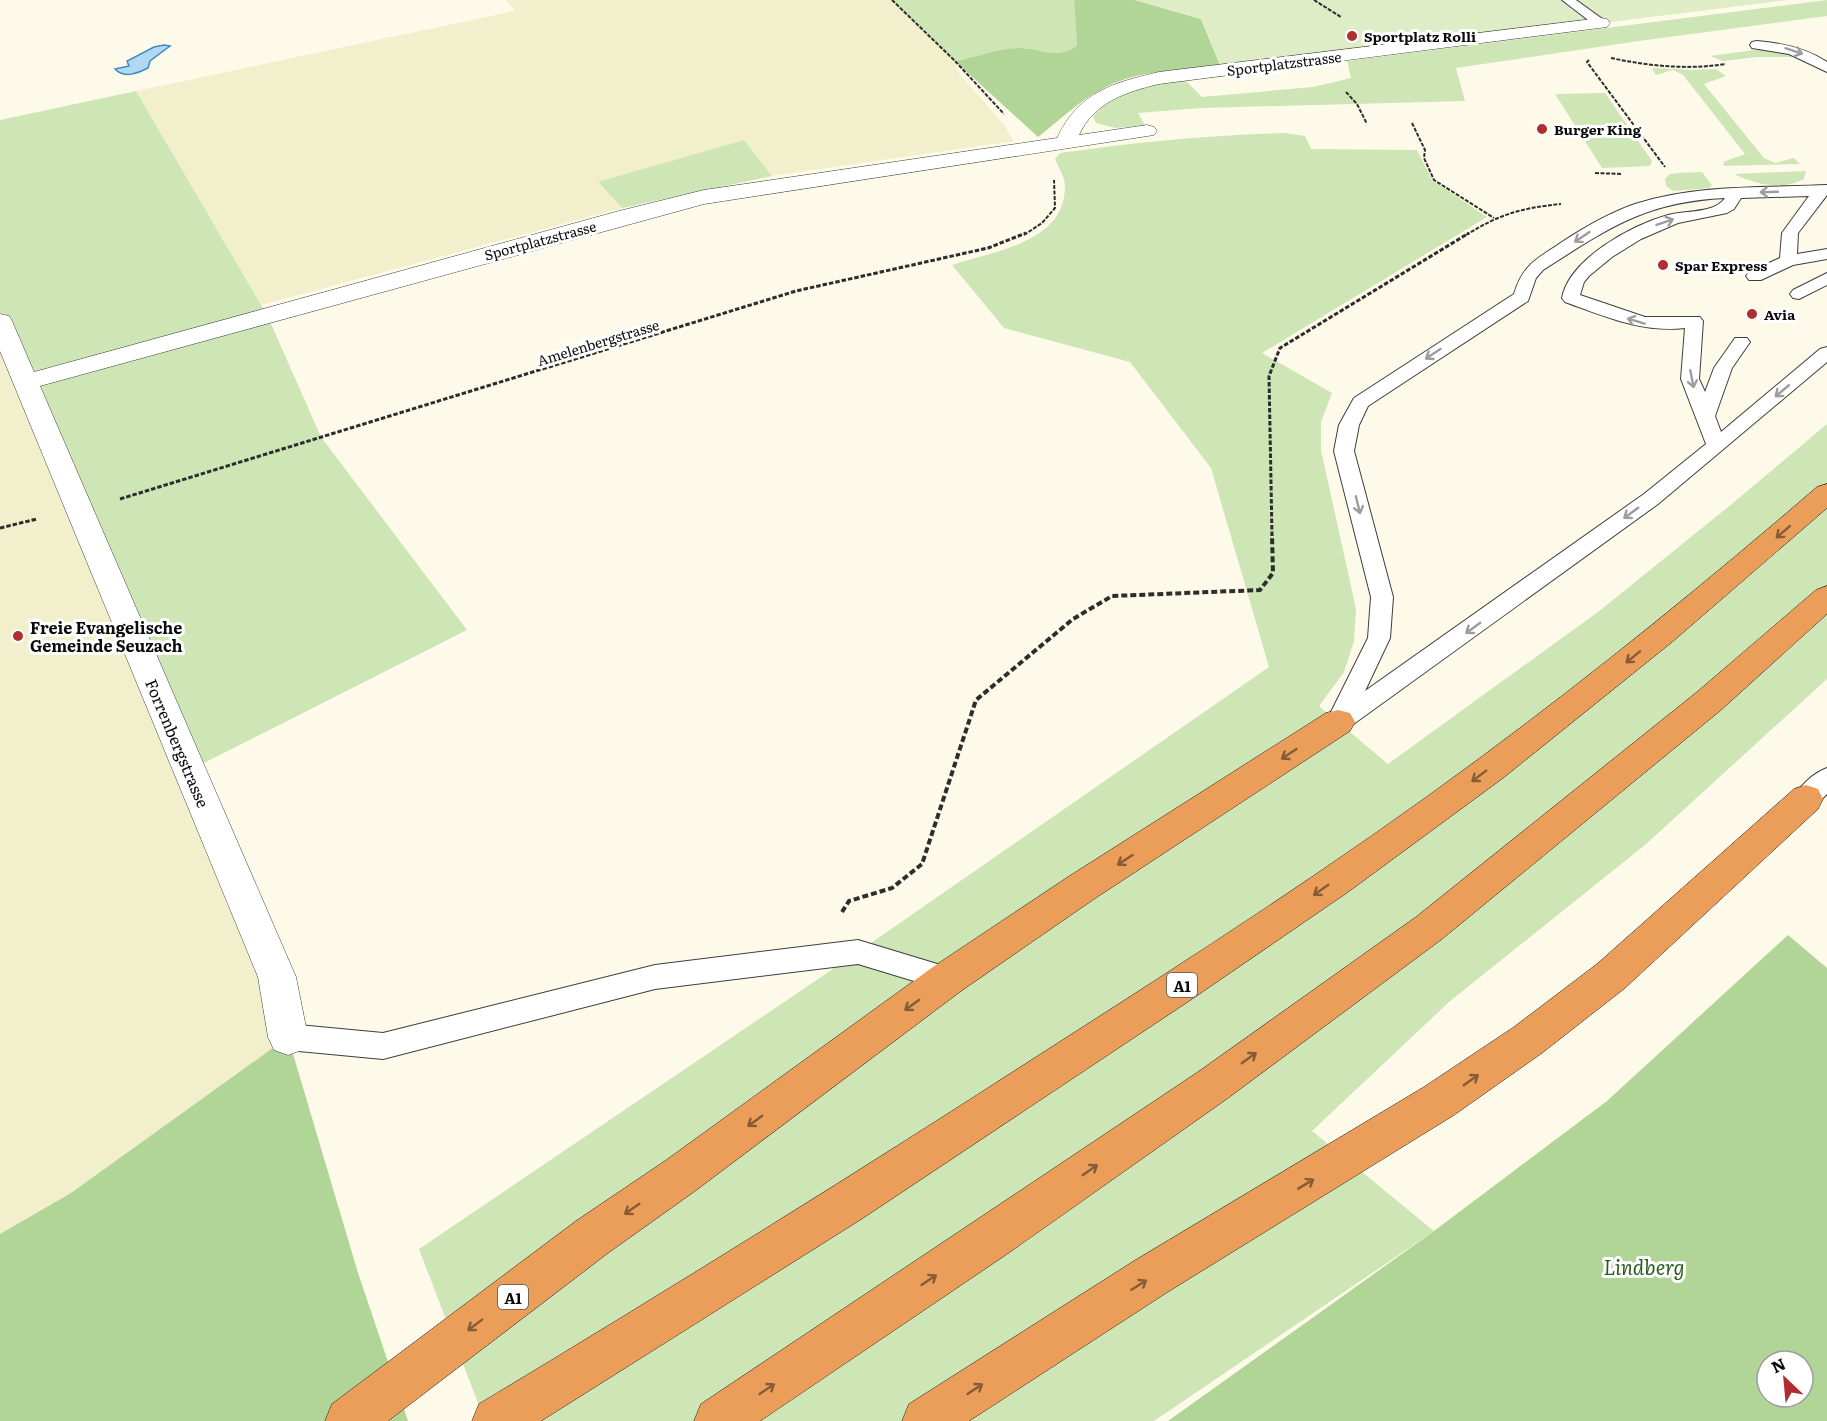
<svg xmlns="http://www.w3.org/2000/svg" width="1827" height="1421" viewBox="0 0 1827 1421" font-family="Literata,serif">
	<rect width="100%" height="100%" fill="#fefae9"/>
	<!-- farmland -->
	<g fill="#f1efcc">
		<path d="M506,0H892L955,61L958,72L1004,125L1014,141L772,176L744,140L598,183L622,208L261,305L136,91L515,11Z"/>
		<path d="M0,321L288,1037L71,1193L0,1234Z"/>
	</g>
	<!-- green -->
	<g fill="#cee5b6">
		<path d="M892,0H1074L1077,46C1053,60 1042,49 1021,48C1004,48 973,58 955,61Z"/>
		<path d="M1827,0V16L1639,41L1456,68L1465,101L1201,108L1138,113L1145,125L1116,128L1096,123L1093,117C1113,89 1154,85 1185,80L1202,97L1313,87L1351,78L1347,61Z"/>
		<path d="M1761,49L1784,52L1798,57H1757L1723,61L1710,56Z"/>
		<path d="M1654,68L1691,70L1716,69L1726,76L1704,84L1764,158L1775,163L1794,158L1800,164L1724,166L1723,162L1745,154L1683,75L1673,70L1656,75L1652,69Z"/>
		<path d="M136,91L268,317L321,437L467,630L190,770L0,321V120Z"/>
		<path d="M1605,93L1652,161L1650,166L1602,168L1555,94Z"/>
		<path d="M1285,133L1305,136L1311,149L1417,150L1432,180L1487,217L1262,353L1332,393L1321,422V450L1356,609L1354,641L1344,672L1319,706L1388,764L1598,612L1733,503L1827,424V679L1645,845L1449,1002L1312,1131L1434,1231L1154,1421H485L419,1249L858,952L1269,667L1211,468L1130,362L1004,328L952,265C994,251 1065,243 1065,186C1065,177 1058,167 1055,159L1060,153C1135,142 1209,135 1285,133Z"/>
		<path d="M744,140L772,176L622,208L598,182Z"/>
		<path d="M1806,171L1804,179C1782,191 1755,184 1734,174Z"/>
		<path d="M1702,172L1712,185L1709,188L1673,191L1666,186L1665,179L1670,174L1678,173Z"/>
	</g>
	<!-- forest -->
	<g fill="#b1d497" fill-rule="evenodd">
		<path d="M1074,0H1135L1201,19L1220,65C1183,70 1139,70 1106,87C1081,99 1060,120 1038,137L955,61C973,58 1004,47 1021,48C1042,49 1054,60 1077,46Z"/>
		<path d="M1788,935L1827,968V1421H1168L1434,1231L1607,1101ZM1767,1361H1803V1397H1767Z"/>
		<path d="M288,1037L358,1273L408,1421H0V1234L71,1193Z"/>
	</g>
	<!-- pitch -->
	<path fill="#dfedc7" d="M1135,0H1788L1393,49L1220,65L1201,19Z"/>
	<!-- water -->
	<path fill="#b2d9f1" stroke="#3e8cc3" stroke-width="1.5" d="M164,45L170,46L150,61L148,68C138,73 124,79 115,69L129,66L127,61L154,47Z"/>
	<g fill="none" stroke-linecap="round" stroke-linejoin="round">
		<!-- lane casing -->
		<g stroke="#3e3e3e" stroke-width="2">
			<g id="lane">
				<path d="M1562,0H1576L1608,23L1606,26H1596Z"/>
				<path d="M1757,41C1782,43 1806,48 1827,62V72L1789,54L1752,48L1750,45L1752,42Z"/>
				<path d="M1827,185V195L1798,233L1797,254L1827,249V259L1793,265L1761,280H1749L1746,276L1749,272L1780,258L1782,233L1809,196L1741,198L1734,209L1727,213L1678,223L1641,239L1612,257L1589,276L1584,282L1580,295L1645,317H1700L1703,321L1699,379L1705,392L1714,368L1735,338H1747L1750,342L1732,368L1715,416L1721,432L1820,349L1827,347V362L1658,504L1348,728L1339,731L1329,728L1326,722L1368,638L1371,597L1334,451L1339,425L1354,398L1514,294C1523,264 1537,259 1562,242C1585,227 1609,213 1635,204C1697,184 1763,188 1827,185ZM1725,198C1714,214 1686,210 1668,215C1632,225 1569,259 1562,298L1565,302C1604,316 1642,333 1685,328L1681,379L1706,444L1644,494L1365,691L1390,638L1393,597L1354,451L1359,425L1368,406L1528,301L1536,278L1543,270C1609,228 1644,202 1725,198Z"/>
				<path d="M1827,273V285L1799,299L1793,298L1790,294L1793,290Z"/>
				<path d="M1827,768V794C1817,804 1812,811 1797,806L1793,799C1800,786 1813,773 1827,768Z"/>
				<path d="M858,940L957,970L961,979L957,988L947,991L858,964L655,989L383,1059L288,1050L278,1046L273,1037L278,1028L288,1024L383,1033L655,965Z"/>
			</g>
		</g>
		<!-- street casing -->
		<g stroke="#3e3e3e" stroke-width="1">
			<path id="street" d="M1601,18L1607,19L1610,23L1607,27L1159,84C1126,92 1094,102 1079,135L1147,125L1154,127L1157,131L1154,135L704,204L40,386L296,977L308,1037L302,1050L288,1055L274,1050L268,1037L258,977L0,351V314L9,316L12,321L34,372L619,211L704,190L1057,138C1079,92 1112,83 1159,72Z"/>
		</g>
		<!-- highway casing -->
		<g stroke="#1c1c1c" stroke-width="1">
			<g id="highway">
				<path d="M1827,484V508L1672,642L1503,778L1348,892L1189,1001L863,1218L541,1421H472L479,1404C670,1289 860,1171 1047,1050C1194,956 1340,862 1480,758C1596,672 1708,581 1817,487Z"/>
				<path d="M1827,586V614L1721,710L1442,939L1228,1098L1007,1254L760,1421H694L701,1404L1198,1072L1416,917L1697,692L1816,590Z"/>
				<path d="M1338,710L1350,713L1355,722L1350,731L1094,899L961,991L695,1191L608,1253L388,1421H325L332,1404L576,1221L665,1161L933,967L1068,877L1326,713Z"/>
				<path d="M1806,785L1818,789L1823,799L1818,809L1625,988L1542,1053L1454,1115L1166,1293L969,1421H902L909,1404L1134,1261L1424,1087L1514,1027L1597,964L1794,789Z"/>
			</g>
		</g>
		<!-- path-far2 -->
		<g stroke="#2d2d2d" stroke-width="2" stroke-dasharray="4 1.5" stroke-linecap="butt">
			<path d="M892,0L955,61L1004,114"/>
			<path d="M1314,0L1341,17"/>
			<path d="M1611,58C1649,66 1687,70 1726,64"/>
			<path d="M1589,60L1587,62L1665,167"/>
			<path d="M1346,92L1357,104L1367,124"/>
			<path d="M1412,123L1425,150L1424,158L1434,180L1494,218"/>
			<path d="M1595,173L1622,174"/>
			<path d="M1024,235L1042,223L1055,208L1054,180"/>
			<path d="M1466,235C1500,214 1521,208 1561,204"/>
		</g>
		<!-- path-far1 -->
		<g stroke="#2d2d2d" stroke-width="3" stroke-dasharray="4.5 2" stroke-linecap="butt">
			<path d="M120,499L796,291L988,248L1026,233"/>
			<path d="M0,528L37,519"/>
			<path d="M1272,536L1269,376L1280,348L1469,233"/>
		</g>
		<!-- path -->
		<path stroke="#2d2d2d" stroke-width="4" stroke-dasharray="6 3" stroke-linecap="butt" d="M842,912L849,901L892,888L922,864L976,700L1073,619L1112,596L1260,590L1273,573L1272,535"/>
		<!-- lane -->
		<use href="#lane" fill="#fff" fill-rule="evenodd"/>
		<!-- street -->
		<use href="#street" fill="#fff" fill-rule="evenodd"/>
		<!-- highway -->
		<use href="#highway" fill="#eb9e5a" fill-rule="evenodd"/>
	</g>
	<!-- one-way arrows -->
	<defs><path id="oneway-shaft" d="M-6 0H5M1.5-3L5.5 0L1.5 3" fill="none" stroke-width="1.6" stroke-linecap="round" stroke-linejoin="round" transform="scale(1.5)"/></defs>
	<g stroke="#9d9d9d">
		<use href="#oneway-shaft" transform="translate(1794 51) rotate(18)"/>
		<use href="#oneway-shaft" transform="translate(1769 192) rotate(178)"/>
		<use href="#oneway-shaft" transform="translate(1665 222) rotate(-19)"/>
		<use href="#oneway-shaft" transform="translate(1582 237) rotate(146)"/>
		<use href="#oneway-shaft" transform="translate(1636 321) rotate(-163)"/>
		<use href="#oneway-shaft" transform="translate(1433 354) rotate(147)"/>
		<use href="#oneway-shaft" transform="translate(1692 379) rotate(79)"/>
		<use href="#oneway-shaft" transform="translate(1782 391) rotate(140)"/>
		<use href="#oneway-shaft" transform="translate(1358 505) rotate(76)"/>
		<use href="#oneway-shaft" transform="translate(1631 513) rotate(144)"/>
		<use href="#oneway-shaft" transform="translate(1473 628) rotate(144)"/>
	</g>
	<g stroke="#865c36">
		<use href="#oneway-shaft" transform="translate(1783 532) rotate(139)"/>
		<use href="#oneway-shaft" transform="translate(1633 657) rotate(141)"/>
		<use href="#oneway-shaft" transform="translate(1289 754) rotate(147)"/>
		<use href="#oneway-shaft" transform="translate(1479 776) rotate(143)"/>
		<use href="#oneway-shaft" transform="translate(1125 860) rotate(147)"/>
		<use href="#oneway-shaft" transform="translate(1321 890) rotate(145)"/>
		<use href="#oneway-shaft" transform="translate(912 1005) rotate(144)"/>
		<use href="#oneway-shaft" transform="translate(1249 1058) rotate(-36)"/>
		<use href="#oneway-shaft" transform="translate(1471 1080) rotate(-35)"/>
		<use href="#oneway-shaft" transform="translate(755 1121) rotate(144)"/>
		<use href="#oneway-shaft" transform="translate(1090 1170) rotate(-35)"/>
		<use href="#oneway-shaft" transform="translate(1306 1184) rotate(-31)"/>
		<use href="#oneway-shaft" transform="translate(632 1209) rotate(145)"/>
		<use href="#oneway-shaft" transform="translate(929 1280) rotate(-34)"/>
		<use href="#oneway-shaft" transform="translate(1139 1285) rotate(-32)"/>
		<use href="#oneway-shaft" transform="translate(475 1325) rotate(143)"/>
		<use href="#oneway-shaft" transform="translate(767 1389) rotate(-34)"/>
		<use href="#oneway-shaft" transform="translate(975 1389) rotate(-33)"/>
	</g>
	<!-- markers -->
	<g fill="#b02d31" stroke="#fff" stroke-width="2">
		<circle cx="1352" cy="36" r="6"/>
		<circle cx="1542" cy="129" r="6"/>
		<circle cx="1663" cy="265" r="6"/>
		<circle cx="1752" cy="314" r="6"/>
		<circle cx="18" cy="636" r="6"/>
	</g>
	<g text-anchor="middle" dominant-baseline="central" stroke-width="6" stroke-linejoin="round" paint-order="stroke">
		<!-- far-poi labels -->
		<g font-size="14" font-weight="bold" fill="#0b0b0b" stroke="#fff" text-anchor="start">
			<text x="1364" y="36">Sportplatz Rolli</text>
			<text x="1554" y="129">Burger King</text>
			<text x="1675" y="265">Spar Express</text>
			<text x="1764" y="314">Avia</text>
		</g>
		<!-- far-street labels -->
		<g font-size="14" fill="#0b0b0b" stroke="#fff">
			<text transform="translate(1284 63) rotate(-7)">Sportplatzstrasse</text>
			<text transform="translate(540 240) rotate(-15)">Sportplatzstrasse</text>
			<text transform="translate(598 342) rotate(-17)">Amelenbergstrasse</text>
		</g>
		<!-- shield labels -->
		<g fill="#fff" stroke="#545454" stroke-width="1.5">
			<rect x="1167" y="973" width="30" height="24" rx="4.5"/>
			<rect x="498" y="1285" width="30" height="24" rx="4.5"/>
		</g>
		<g font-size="15" font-weight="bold" fill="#0b0b0b">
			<text x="1182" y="985">A1</text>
			<text x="513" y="1297">A1</text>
		</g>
		<!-- poi labels -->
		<g font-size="16" font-weight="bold" fill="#0b0b0b" stroke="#fff" text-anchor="start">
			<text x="30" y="627">Freie Evangelische<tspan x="30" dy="18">Gemeinde Seuzach</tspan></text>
		</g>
		<!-- street labels -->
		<g font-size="16" fill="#0b0b0b" stroke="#fff">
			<text transform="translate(178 743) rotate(67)">Forrenbergstrasse</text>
		</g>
		<!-- near-park labels -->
		<g font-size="20" font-style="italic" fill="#2c5d20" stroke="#fff">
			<text x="1644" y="1266">Lindberg</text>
		</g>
	</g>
	<!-- north arrow -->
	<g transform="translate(1785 1379) rotate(334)"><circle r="28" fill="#ffffff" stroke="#9d9d9d" stroke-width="1.5"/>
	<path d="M0-4.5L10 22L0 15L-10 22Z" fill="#b02d31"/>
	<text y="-9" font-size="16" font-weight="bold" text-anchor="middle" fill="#0b0b0b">N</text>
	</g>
</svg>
